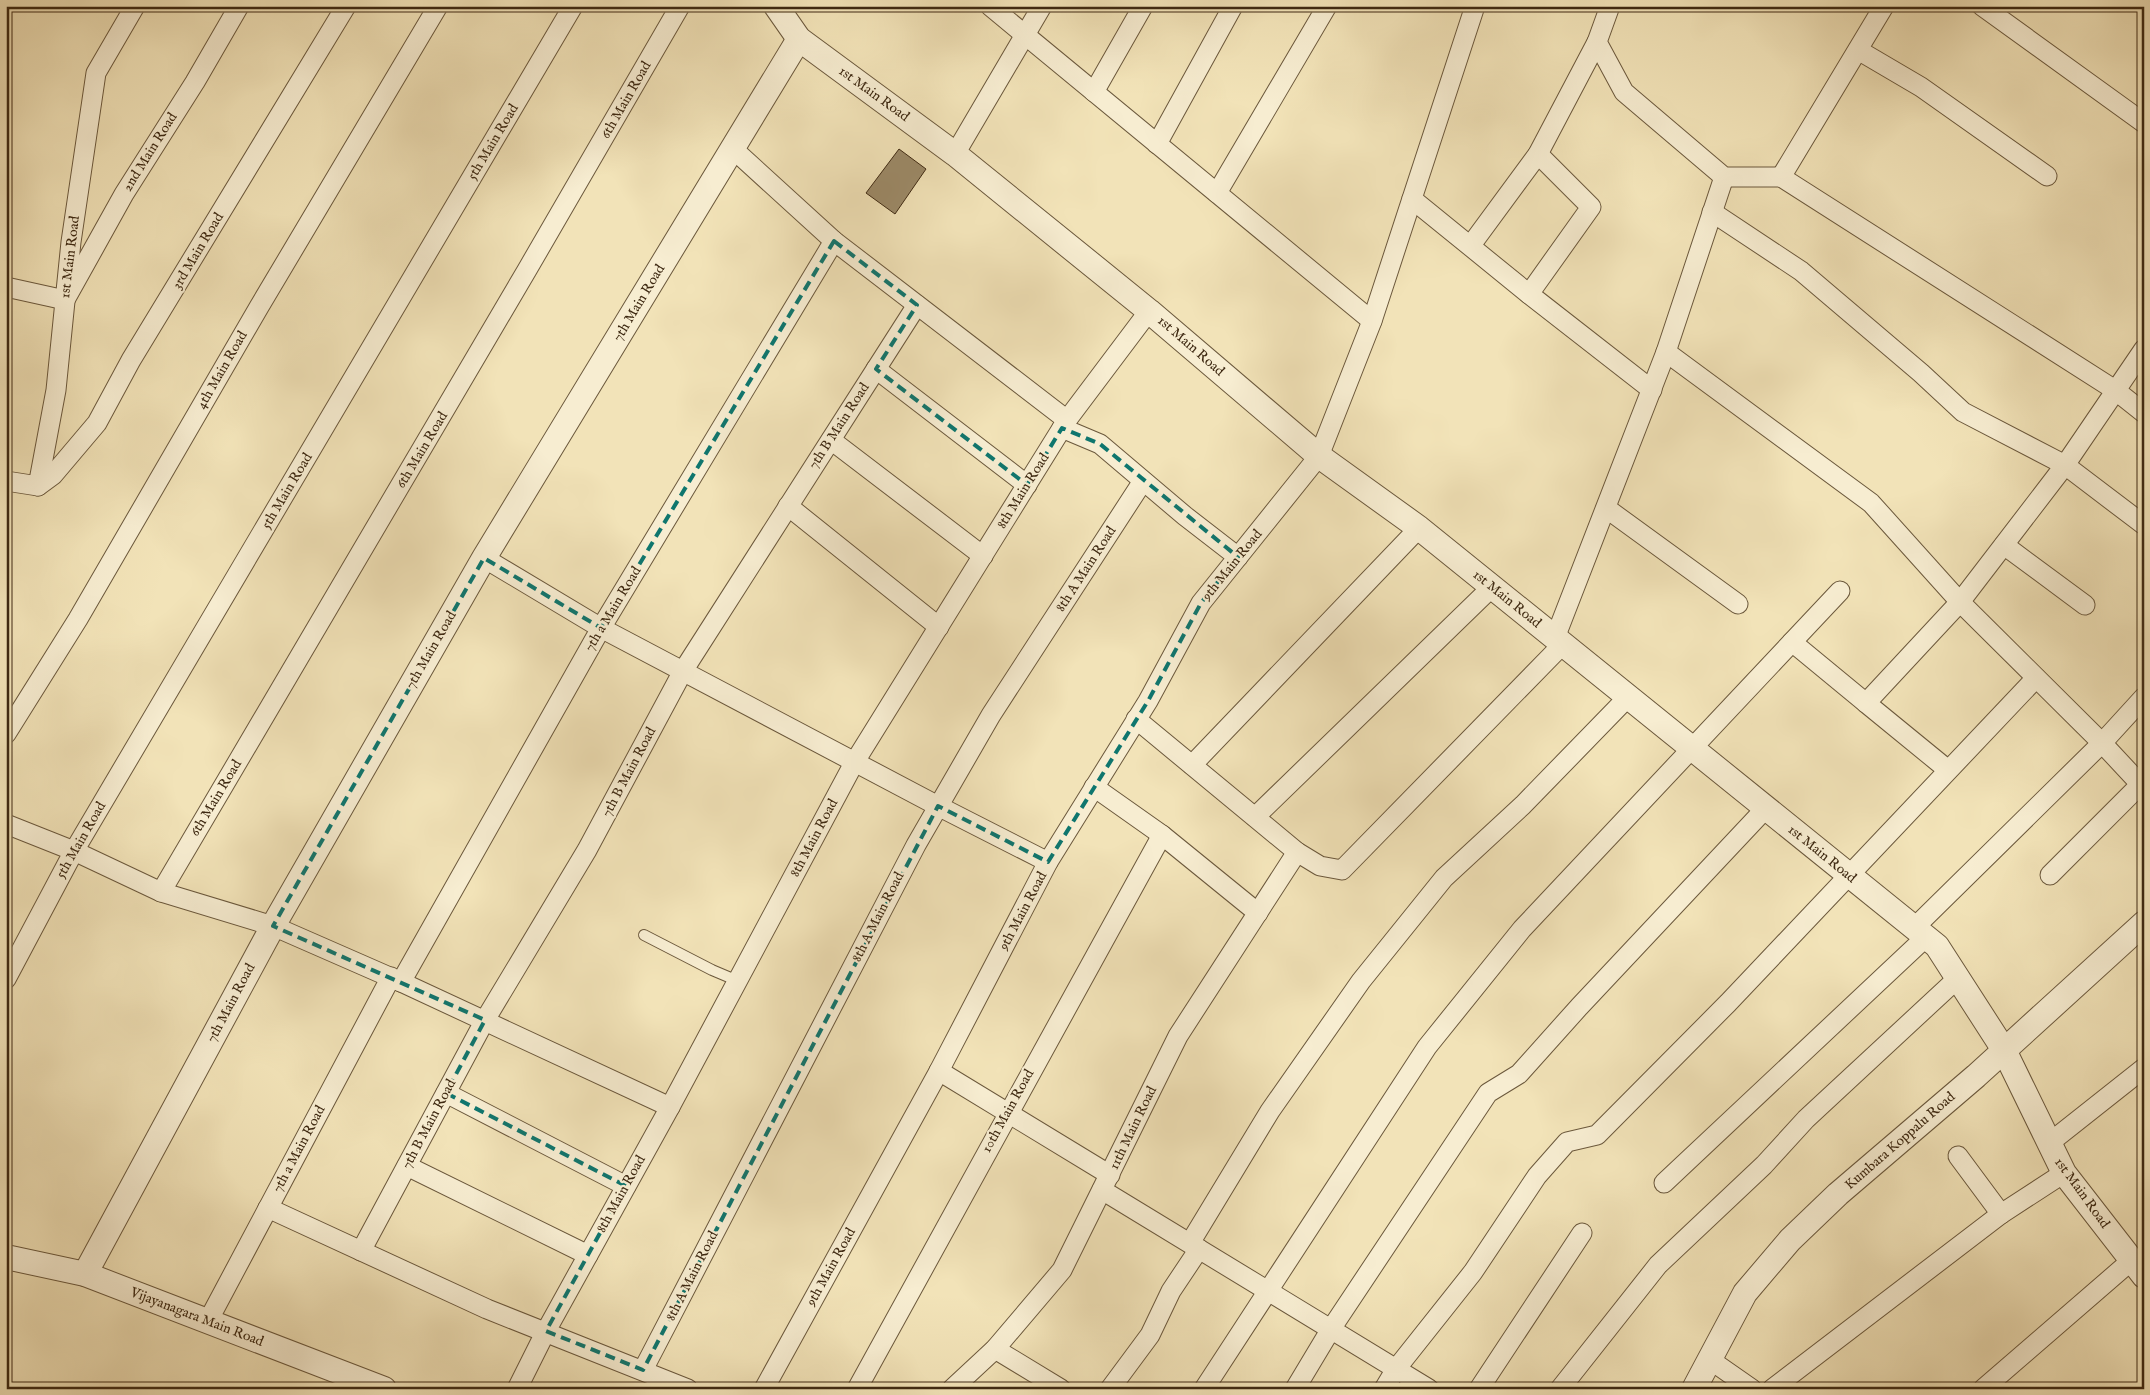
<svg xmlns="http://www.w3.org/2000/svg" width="2150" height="1395" viewBox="0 0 2150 1395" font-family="'IM FELL English',serif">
	<rect width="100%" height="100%" fill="#f2e3b8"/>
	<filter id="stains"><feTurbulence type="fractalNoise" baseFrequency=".004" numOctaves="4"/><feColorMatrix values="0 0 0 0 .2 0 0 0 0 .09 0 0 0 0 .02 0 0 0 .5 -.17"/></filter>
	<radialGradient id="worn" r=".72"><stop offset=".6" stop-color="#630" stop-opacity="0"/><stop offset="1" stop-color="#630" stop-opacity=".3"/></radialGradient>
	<!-- building -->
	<path fill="#9c8a68" stroke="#3e2912" d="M899,149L926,169L895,214L866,193Z"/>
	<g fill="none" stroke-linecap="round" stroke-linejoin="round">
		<!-- service casing -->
		<g stroke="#6b583c" stroke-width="12">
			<path id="service" d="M644,935L712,970L738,981"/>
		</g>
		<!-- minor casing -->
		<g stroke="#6b583c" stroke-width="21">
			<g id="minor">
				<path d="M990,6L1372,321"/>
				<path d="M1610,6L1597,42L1624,92L1724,177H1781L2115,390L2144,413"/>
				<path d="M1982,6L2144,123"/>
				<path d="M1858,50L1921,87L2047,176"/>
				<path d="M1094,92L1143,6"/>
				<path d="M1157,144L1233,6"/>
				<path d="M732,148L834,241L1067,420"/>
				<path d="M955,154L1042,6"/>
				<path d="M1781,177L1884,6"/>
				<path d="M1217,193L1327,6"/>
				<path d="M1412,199L1529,294L1652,390"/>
				<path d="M1712,212L1801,271L1921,373L1963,412L2065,465L2144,525"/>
				<path d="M1471,245L1538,154L1597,42"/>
				<path d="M6,287L65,300L124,194L195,82L239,6"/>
				<path d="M1529,294L1591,207L1538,154"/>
				<path d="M1666,352L1871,503L1960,602L2102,743L2144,788"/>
				<path d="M876,369L1027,485"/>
				<path d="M1062,428L1100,444L1185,516L1238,557"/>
				<path d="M831,440L983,556"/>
				<path d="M6,481L38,486L56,390L71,242L96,73L135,6"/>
				<path d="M38,486L53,475L97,423L131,360L346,6"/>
				<path d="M788,506L939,627"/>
				<path d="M1606,508L1738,604"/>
				<path d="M2004,545L2085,605"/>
				<path d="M484,558L601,628L938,806L1048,862"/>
				<path d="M1555,638L1666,352L1724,177"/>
				<path d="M1792,642L1866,703"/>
				<path d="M1136,719L1297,852L1320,866L1342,870L1563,644"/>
				<path d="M6,734L78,619L259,307L438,6"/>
				<path d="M1192,765L1419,528"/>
				<path d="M1948,770L1866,703L1960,602L2065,465L2144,349"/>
				<path d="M1094,787L1162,835L1258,913"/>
				<path d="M1255,817L1492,587"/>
				<path d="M6,824L74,851L161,892L273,926L401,982L670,1107"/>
				<path d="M2050,875L2144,781"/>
				<path d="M161,892L527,270L680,6"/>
				<path d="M1914,928L2102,743L2144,697"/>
				<path d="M6,979L74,851L573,6"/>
				<path d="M401,982L601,628L834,241"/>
				<path d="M939,1071L1110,1175"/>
				<path d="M446,1093L626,1186"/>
				<path d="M2048,1144L2144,1068"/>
				<path d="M1958,1156L2001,1214"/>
				<path d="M407,1166L588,1255"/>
				<path d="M1664,1183L1926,937"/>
				<path d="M1102,1190L1429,1389"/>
				<path d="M268,1208L487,1309L688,1389"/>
				<path d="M1190,1243L1270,1111L1361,981L1444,878L1523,805L1628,697"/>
				<path d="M361,1251L485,1020L587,850L683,671L917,305"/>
				<path d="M208,1321L391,977"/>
				<path d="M995,1349L1061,1389"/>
				<path d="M1709,1359L1752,1389"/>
				<path d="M643,1370L916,845L991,715L1143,481"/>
				<path d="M517,1389L546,1331L670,1107L854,763L1067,420L1149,311"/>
				<path d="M764,1389L939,1071L1048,862L1148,701L1201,603L1319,456L1372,321L1475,6"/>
				<path d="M857,1389L1162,835"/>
				<path d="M952,1389L995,1349L1062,1270L1178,1036L1297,852"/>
				<path d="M1110,1389L1150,1335L1171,1291L1199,1249"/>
				<path d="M1204,1389L1427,1047L1522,929L1840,591"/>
				<path d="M1295,1389L1331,1329L1488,1093L1519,1074L1579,1007L1766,808"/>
				<path d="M1384,1389L1396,1369L1473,1272L1537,1176L1567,1142L1597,1135L1728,1003L2036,678"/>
				<path d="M1479,1389L1582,1233"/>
				<path d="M1560,1389L1658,1265L1764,1165L1806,1119L1958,978"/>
				<path d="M1772,1389L2001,1214L2064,1173"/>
				<path d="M1983,1389L2132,1260"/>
			</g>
		</g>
		<!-- tertiary casing -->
		<g stroke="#6b583c" stroke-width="26">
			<g id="tertiary">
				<path d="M776,6L799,39L955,154L1149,311L1319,456L1419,528L1937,946L2004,1050L2064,1173L2144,1276"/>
				<path d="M6,1257L85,1274L384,1389"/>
				<path d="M85,1274L273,926L484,558L799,39"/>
				<path d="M1694,1389L1745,1293L1790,1240L1838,1194L1976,1076L2144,923"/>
			</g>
		</g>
		<!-- service -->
		<use href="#service" stroke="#f7edd1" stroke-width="10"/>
		<!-- minor -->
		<use href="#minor" stroke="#f7edd1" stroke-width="19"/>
		<!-- tertiary -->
		<use href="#tertiary" stroke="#f7edd1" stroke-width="24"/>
	</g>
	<!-- marked area -->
	<path fill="none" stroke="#0f766e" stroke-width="4" stroke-dasharray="10 6" stroke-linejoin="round" d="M834,241L917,305L876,369L1027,485L1062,428L1100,444L1238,557L1201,603L1148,701L1048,862L938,806L643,1370L546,1331L626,1186L446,1093L485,1020L273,926L484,558L601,628Z"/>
	<g text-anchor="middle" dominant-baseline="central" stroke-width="4.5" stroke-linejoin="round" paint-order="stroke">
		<!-- street labels -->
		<g font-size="14" fill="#3e2912" stroke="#f7edd1">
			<text transform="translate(874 94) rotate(36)">1st Main Road</text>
			<text transform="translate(626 100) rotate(-60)">6th Main Road</text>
			<text transform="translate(493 142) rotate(-59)">5th Main Road</text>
			<text transform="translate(150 152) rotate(-58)">2nd Main Road</text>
			<text transform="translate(198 251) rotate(-59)">3rd Main Road</text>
			<text transform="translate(70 257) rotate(-83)">1st Main Road</text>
			<text transform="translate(639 303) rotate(-59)">7th Main Road</text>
			<text transform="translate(1191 346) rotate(41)">1st Main Road</text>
			<text transform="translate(222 370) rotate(-60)">4th Main Road</text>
			<text transform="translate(839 426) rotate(-57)">7th B Main Road</text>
			<text transform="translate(422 450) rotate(-59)">6th Main Road</text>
			<text transform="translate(287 491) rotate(-59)">5th Main Road</text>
			<text transform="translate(1023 491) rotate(-58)">8th Main Road</text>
			<text transform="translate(1232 565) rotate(-51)">9th Main Road</text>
			<text transform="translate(1086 569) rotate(-57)">8th A Main Road</text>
			<text transform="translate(1507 599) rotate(39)">1st Main Road</text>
			<text transform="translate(613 609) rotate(-59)">7th a Main Road</text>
			<text transform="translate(431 650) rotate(-60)">7th Main Road</text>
			<text transform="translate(629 772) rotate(-62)">7th B Main Road</text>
			<text transform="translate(216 798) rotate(-59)">6th Main Road</text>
			<text transform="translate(814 838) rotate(-62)">8th Main Road</text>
			<text transform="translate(81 840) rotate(-60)">5th Main Road</text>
			<text transform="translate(1822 854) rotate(39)">1st Main Road</text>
			<text transform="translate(1023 911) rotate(-62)">9th Main Road</text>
			<text transform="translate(878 917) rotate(-63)">8th A Main Road</text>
			<text transform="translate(231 1003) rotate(-62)">7th Main Road</text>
			<text transform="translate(1008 1111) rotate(-61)">10th Main Road</text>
			<text transform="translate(429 1124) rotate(-62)">7th B Main Road</text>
			<text transform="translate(1133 1128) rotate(-64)">11th Main Road</text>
			<text transform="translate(1900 1141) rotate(-41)">Kumbara Koppalu Road</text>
			<text transform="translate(299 1149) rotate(-62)">7th a Main Road</text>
			<text transform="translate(2082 1193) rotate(54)">1st Main Road</text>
			<text transform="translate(621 1194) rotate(-61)">8th Main Road</text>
			<text transform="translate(831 1267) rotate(-61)">9th Main Road</text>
			<text transform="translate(692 1276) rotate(-63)">8th A Main Road</text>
			<text transform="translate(197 1317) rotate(21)">Vijayanagara Main Road</text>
		</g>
	</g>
	<!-- margin -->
	<rect width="2150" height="1395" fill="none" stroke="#f2e3b8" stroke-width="25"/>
	<rect x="8" y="8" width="2135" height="1380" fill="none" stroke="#3e2912" stroke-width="2.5"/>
	<rect x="12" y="12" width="2125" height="1370" fill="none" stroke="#3e2912"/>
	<rect width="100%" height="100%" filter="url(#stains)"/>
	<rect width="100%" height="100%" fill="url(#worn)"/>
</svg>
